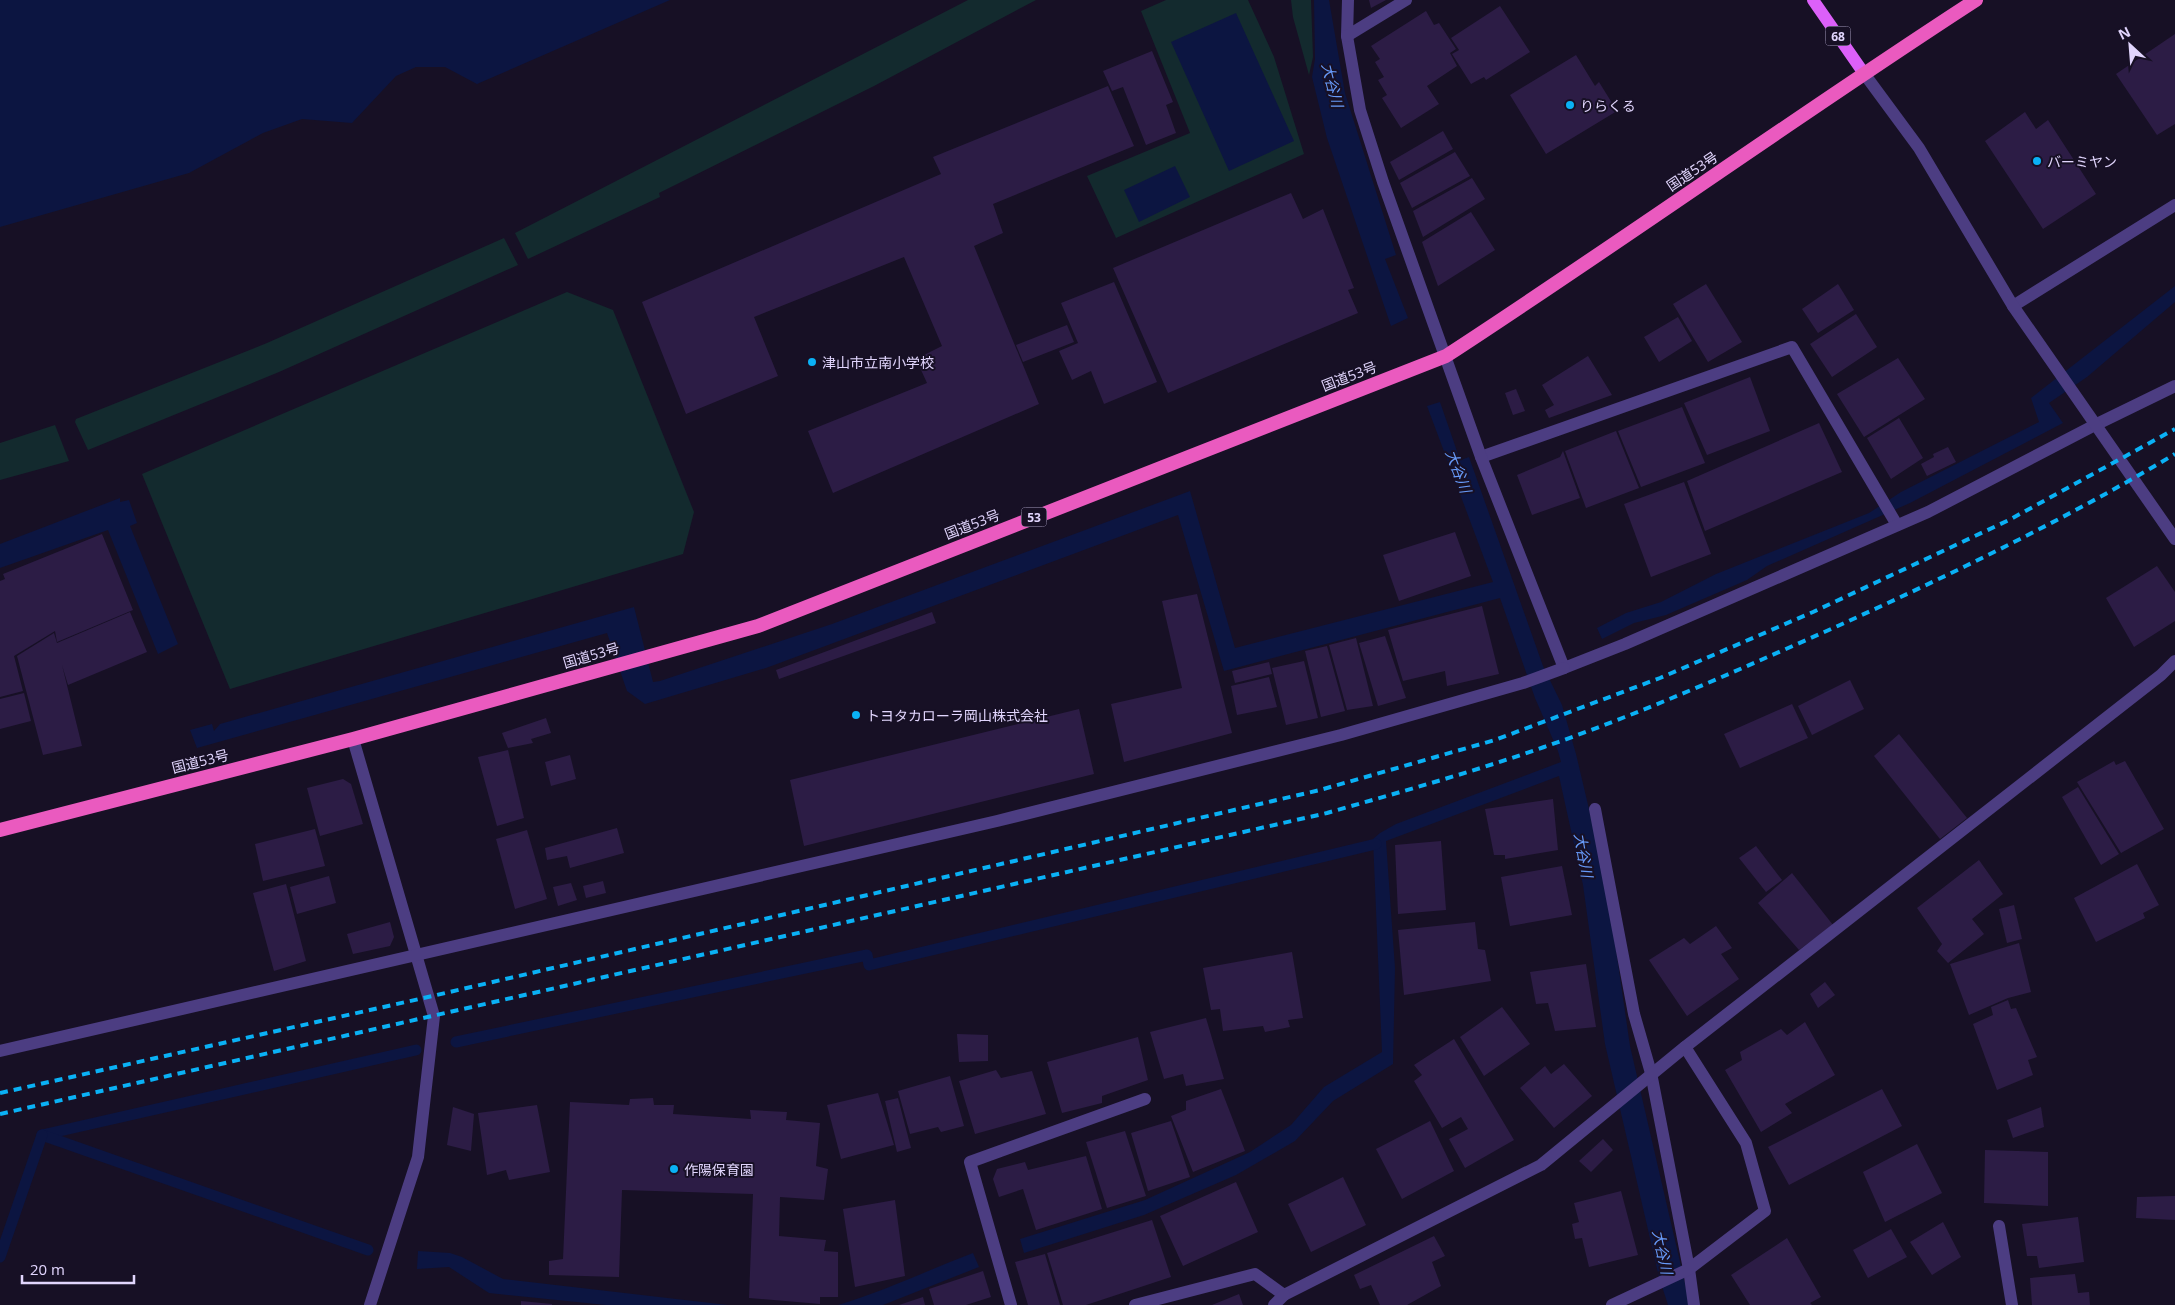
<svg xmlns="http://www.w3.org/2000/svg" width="2175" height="1305" viewBox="0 0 2175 1305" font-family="'Open Sans','Noto Sans JP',sans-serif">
	<rect width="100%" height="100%" fill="#171025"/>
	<!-- green -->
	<g fill="#132a2e">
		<path d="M968,0H1036L874,86L659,193L660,197L528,259L515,233Z"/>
		<path d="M1166,0H1248L1274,57L1304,154L1116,238L1087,176L1190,133L1141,11Z"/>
		<path d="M1291,0H1311L1313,57L1309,75L1293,17Z"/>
		<path d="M504,238L518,265L279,372L88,450L75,422L76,419L267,343Z"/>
		<path d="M567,292L613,310L694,512L683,554L230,689L142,474Z"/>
		<path d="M55,425L69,461L0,480V443Z"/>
	</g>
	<!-- water -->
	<g fill="#0c1541">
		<path d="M0,0H670L477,84L445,67H416L396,76L352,123L302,119L263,133L189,173L0,227Z"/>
		<path d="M1314,0H1329L1345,93L1396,255L1385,259L1408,318L1391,326L1327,138L1312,77L1315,59Z"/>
		<path d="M1236,13L1294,141L1229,171L1171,42Z"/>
		<path d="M1175,166L1190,197L1139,222L1124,190Z"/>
		<path d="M2175,286V302L2087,377L2049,403L2063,423L1910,503L1767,566L1747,580L1666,615L1634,623L1602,639L1597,628L1626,613L1661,602L1716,574L1869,513L1901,492L2039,422L2031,398Z"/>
		<path d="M1440,402L1459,457L1461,460L1469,457L1543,666L1562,705L1576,754L1606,881L1630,1046L1690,1305H1668L1659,1277L1605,1044L1583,885L1559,776L1386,841L1395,968L1393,1064L1333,1101L1295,1141L1236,1175L1144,1215L1024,1253L1020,1239L1145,1200L1250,1152L1291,1125L1324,1087L1382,1052L1373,839L1380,833L1396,824L1561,762L1558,751L1535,698L1500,598L1224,671L1178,515L766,668L645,704L627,691L607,633L197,748L190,730L212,724L214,731L220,724L634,607L653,682L660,681L832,624L1190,491L1235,648L1493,582L1427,406Z"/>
		<path d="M120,498V502L129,500L137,523L130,526L178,644L158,654L108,530L0,568V544Z"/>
		<path d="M418,1251L450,1253L462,1257L503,1279L728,1305H606L489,1293L449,1267L417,1269Z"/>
		<path d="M973,1253L979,1267L883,1305H838C885,1291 928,1270 973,1253Z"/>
	</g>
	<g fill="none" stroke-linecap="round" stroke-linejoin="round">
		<!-- stream -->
		<g stroke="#0c1541" stroke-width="11">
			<path d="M456,1042L867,955L869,965L1376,844"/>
			<path d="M42,1135L416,1050"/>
			<path d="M42,1135L368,1250"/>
			<path d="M0,1257L42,1135"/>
		</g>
	</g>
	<!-- building -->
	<g fill="#2c1c45">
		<path d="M1369,0H1386L1371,8Z"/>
		<path d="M1500,6L1530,52L1486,80L1484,77L1471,84L1452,54L1459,50L1451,38Z"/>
		<path d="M1426,11L1434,25L1439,23L1456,49L1450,53L1457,66L1427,86L1439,104L1401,128L1382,98L1387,95L1378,80L1384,77L1375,62L1380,59L1371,46Z"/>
		<path d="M2175,34V124L2157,135L2116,74Z"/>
		<path d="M1152,51L1173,102L1166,105L1176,133L1146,145L1123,87L1112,91L1103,71Z"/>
		<path d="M1576,55L1595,86L1599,82L1617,111L1546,154L1510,95Z"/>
		<path d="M1108,86L1134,146L993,204L1003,233L974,246L1039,404L833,493L808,431L927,383L916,359L942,346L904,257L754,317L778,376L686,414L642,302L941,174L933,157Z"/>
		<path d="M2025,112L2036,129L2048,120L2096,194L2043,229L1985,141Z"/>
		<path d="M1443,131L1453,149L1399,180L1390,162Z"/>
		<path d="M1455,152L1470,176L1412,208L1400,183Z"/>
		<path d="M1472,178L1485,199L1423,237L1413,211Z"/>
		<path d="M1291,193L1303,219L1323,209L1354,288L1348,290L1358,313L1168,393L1113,268Z"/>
		<path d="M1471,212L1495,250L1438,286L1422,242Z"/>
		<path d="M1114,282L1157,382L1104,404L1091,371L1072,380L1059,351L1078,343L1061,303Z"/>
		<path d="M1706,284L1742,342L1708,362L1673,304Z"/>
		<path d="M1838,284L1854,310L1818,333L1802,309Z"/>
		<path d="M1856,314L1877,347L1832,377L1810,344Z"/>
		<path d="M1678,317L1692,341L1659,362L1644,337Z"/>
		<path d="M1067,325L1074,342L1023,362L1016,345Z"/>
		<path d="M1588,356L1612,395L1549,418L1545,410L1554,405L1542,385Z"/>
		<path d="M1898,358L1925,399L1864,437L1837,394Z"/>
		<path d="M1750,377L1770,431L1707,455L1684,403Z"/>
		<path d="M1516,389L1525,411L1513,415L1505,393Z"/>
		<path d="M1682,407L1705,463L1641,487L1618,431Z"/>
		<path d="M1899,418L1923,458L1891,479L1867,438Z"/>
		<path d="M1819,423L1842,472L1705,531L1687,481Z"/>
		<path d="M1616,431L1639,488L1586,508L1565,451Z"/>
		<path d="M1948,447L1956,462L1927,476L1921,464L1934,457L1933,454Z"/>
		<path d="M1563,451L1580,498L1532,515L1517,475L1560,457Z"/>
		<path d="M1684,482L1711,554L1651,577L1624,504Z"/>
		<path d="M1455,532L1471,576L1399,601L1383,555Z"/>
		<path d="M102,534L133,610L57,642L55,631L14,656L23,691L0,697V581L5,579L3,574Z"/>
		<path d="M2157,566L2175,592V621L2134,647L2106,598Z"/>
		<path d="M1197,594L1232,733L1124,762L1111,704L1182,688L1162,601Z"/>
		<path d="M1482,606L1499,674L1447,686L1445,671L1403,681L1388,630Z"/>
		<path d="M130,612L147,652L68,685L62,665L82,746L43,755L17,656L54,633L57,643Z"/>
		<path d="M932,612L936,623L779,679L776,670Z"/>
		<path d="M1385,636L1406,698L1378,706L1359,643Z"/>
		<path d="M1356,638L1373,706L1347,710L1329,645Z"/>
		<path d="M1327,646L1345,711L1321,717L1305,651Z"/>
		<path d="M1304,661L1318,718L1286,725L1272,668Z"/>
		<path d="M1269,662L1272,674L1235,683L1232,671Z"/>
		<path d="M1269,677L1277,707L1237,715L1231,686Z"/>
		<path d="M1850,680L1864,709L1812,735L1798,706Z"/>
		<path d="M24,693L31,721L0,729V699Z"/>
		<path d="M1792,704L1808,738L1740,768L1724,734Z"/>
		<path d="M1079,709L1094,774L804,846L790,780Z"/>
		<path d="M546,718L551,733L531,739L533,743L508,748L502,733Z"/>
		<path d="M1899,734L1967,818L1940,839L1874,756Z"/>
		<path d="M508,750L524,818L497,826L478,757Z"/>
		<path d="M570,755L576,779L551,786L545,762Z"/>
		<path d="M2114,761L2116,765L2125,761L2164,829L2121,853L2077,782Z"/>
		<path d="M343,779L351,784L363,824L320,836L307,788Z"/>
		<path d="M2078,787L2119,854L2101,865L2062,797Z"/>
		<path d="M1553,799L1558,850L1505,859V855H1494L1485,809Z"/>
		<path d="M617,828L624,853L570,868L567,856L547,860L545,848Z"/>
		<path d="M315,829L325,866L263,881L255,844Z"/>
		<path d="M527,830L547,899L515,909L496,839Z"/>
		<path d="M1441,841L1446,910L1398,914L1395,845Z"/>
		<path d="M1756,846L1782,880L1766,892L1739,858Z"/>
		<path d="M1979,860L2003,894L1972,919L1984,934L1948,963L1937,951L1942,944L1917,908Z"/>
		<path d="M2137,864L2159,905L2143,913L2145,918L2096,942L2074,898Z"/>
		<path d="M1562,866L1572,915L1510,926L1501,877Z"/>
		<path d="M1792,873L1833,925L1799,950L1758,903Z"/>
		<path d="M329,876L336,903L297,914L290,887Z"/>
		<path d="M603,881L606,893L586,898L583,886Z"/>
		<path d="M571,883L577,900L558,906L553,887Z"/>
		<path d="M286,884L306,961L274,971L253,893Z"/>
		<path d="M2014,905L2022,939L2007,943L1999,909Z"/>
		<path d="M390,922L394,937L390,946L353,954L347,934Z"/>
		<path d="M1475,922L1478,949L1485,950L1491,981L1404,995L1398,930Z"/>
		<path d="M1716,926L1732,948L1721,954L1739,979L1687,1016L1649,960L1684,938L1690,944Z"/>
		<path d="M2019,943L2031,992L2008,998L1969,1015L1950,964Z"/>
		<path d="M1292,952L1303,1018L1288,1020L1290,1027L1265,1032L1263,1026L1223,1031L1220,1009L1211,1010L1203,968Z"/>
		<path d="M1586,964L1596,1027L1555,1031L1548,1003L1536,1004L1530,972Z"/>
		<path d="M1825,982L1835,995L1818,1008L1810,994Z"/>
		<path d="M2008,1000L2011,1009L2016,1008L2037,1057L2028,1060L2033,1075L1997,1090L1973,1024L1993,1015L1991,1007Z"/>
		<path d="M1502,1007L1530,1044L1484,1076L1460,1037Z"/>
		<path d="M1206,1018L1224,1079L1186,1086L1183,1074L1164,1079L1150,1032Z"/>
		<path d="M1805,1022L1835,1075L1785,1104L1792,1113L1761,1132L1725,1070L1742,1060L1740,1052L1781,1029L1787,1035Z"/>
		<path d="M957,1034L988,1035V1061L959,1062Z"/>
		<path d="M1138,1037L1148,1080L1102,1096V1103L1062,1113L1047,1062Z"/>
		<path d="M1454,1039L1514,1140L1465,1168L1449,1139L1468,1129L1461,1117L1442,1128L1414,1081L1422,1075L1414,1065Z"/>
		<path d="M1564,1064L1592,1096L1554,1128L1520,1088L1545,1066L1551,1074Z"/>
		<path d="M996,1070L1001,1078L1032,1071L1046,1114L975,1134L959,1081Z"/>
		<path d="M950,1076L964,1126L941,1132L938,1127L910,1134L898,1091Z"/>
		<path d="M1221,1089L1245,1151L1193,1172L1171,1116L1186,1110V1101Z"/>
		<path d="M1882,1089L1902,1126L1789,1185L1768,1147Z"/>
		<path d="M878,1093L894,1145L841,1159L827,1105Z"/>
		<path d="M653,1098L654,1105H674L673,1114L751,1119L750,1110L787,1112L786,1120L820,1123L816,1166L828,1169L824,1200L780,1197L779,1236L826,1240L824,1251L838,1252V1297H820V1304L749,1298L753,1194L622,1190L619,1277L549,1275V1261L563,1259L570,1102L629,1105L630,1099Z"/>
		<path d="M898,1098L911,1148L897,1152L885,1101Z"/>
		<path d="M537,1105L550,1172L509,1180L506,1170L487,1175L478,1113Z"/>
		<path d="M453,1107L474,1114L471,1151L447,1145Z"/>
		<path d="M2041,1107L2044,1127L2013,1138L2007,1120Z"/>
		<path d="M1171,1121L1190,1177L1148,1191L1131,1133Z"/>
		<path d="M1430,1121L1454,1171L1402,1199L1376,1149Z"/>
		<path d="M1125,1131L1146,1196L1107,1208L1086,1142Z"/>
		<path d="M1603,1139L1613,1150L1591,1172L1579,1161Z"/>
		<path d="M1917,1144L1942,1193L1885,1222L1863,1172Z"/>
		<path d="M1985,1150L2048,1152V1206L1984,1203Z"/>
		<path d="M1086,1156L1102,1209L1036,1230L1023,1189L999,1197L993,1179L997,1169L1025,1162L1028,1170Z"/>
		<path d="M1343,1177L1366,1225L1311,1252L1288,1204Z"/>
		<path d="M1236,1182L1258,1232L1183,1266L1160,1216Z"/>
		<path d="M1621,1191L1638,1255L1589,1267L1582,1238L1575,1239L1572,1224L1579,1222L1574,1203Z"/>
		<path d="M2175,1196V1220L2136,1218L2137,1197Z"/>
		<path d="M895,1200L905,1276L855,1287L843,1209Z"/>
		<path d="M2078,1217L2084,1262L2039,1268L2037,1256H2027L2022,1224Z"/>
		<path d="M1152,1220L1171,1277L1086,1305H1063L1047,1253Z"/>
		<path d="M1943,1222L1961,1257L1932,1275L1910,1242Z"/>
		<path d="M1891,1229L1907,1257L1868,1278L1853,1250Z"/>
		<path d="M1434,1236L1445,1256L1432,1262L1441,1286L1407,1305H1380L1371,1285L1360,1289L1354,1275Z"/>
		<path d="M1787,1238L1821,1297L1810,1303L1812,1305H1750L1731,1275Z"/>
		<path d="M1045,1254L1060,1305H1028L1015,1262Z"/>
		<path d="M983,1271L991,1297L966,1305H934L929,1289Z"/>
		<path d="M2075,1274L2078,1293L2089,1292L2090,1305H2032L2030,1278Z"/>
		<path d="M1239,1294L1243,1305H1212Z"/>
		<path d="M923,1297L925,1305H899Z"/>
		<path d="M521,1301L552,1304V1305H521Z"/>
	</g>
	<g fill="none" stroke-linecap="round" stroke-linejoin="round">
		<!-- service -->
		<path stroke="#4c3d82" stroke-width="12" d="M1481,457L1792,347L1897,525"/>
		<!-- minor -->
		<g stroke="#4c3d82" stroke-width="12">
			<path d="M1348,0L1347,36L1360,110L1383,182L1481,457L1564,668L1625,644L1928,512L2095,425L2175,386"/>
			<path d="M1347,36L1406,0"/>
			<path d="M2013,306L2175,205"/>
			<path d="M353,739L434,1016L418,1157L370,1305"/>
			<path d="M1595,809L1634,1014L1651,1073L1689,1269L1694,1305"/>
			<path d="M0,1051L997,821L1341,735L1523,683L1564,668"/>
			<path d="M1999,1226L2012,1305"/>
			<path d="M1011,1305L970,1162L1145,1099"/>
			<path d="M1135,1305L1255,1274L1284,1295L1541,1165L1685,1047L2161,675L2175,661"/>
			<path d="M1274,1305L1284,1295"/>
			<path d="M1612,1305L1689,1269L1765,1211L1746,1143L1685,1047"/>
		</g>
		<!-- tertiary -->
		<path stroke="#4c3d82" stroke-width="12" d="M1863,72L1919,148L2013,306L2175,539"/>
		<!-- primary -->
		<path stroke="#dc60f9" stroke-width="12" d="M1813,0L1863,72"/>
		<!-- trunk -->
		<path stroke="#ea5abf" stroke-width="14" d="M0,830L353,739L758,626L1446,356C1624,240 1797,116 1976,0"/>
		<!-- rail -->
		<g stroke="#0ab1f5" stroke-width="4" stroke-dasharray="8 6" stroke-linecap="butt">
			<path d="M0,1093L428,997L1320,790L1495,740L1660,678L1813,612L2009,520L2175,429"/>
			<path d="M0,1114L1327,813C1400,792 1473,772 1544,747C1645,712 1743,668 1840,625C1954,573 2068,518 2175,454"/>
		</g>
	</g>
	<!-- markers -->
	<g fill="#0ab1f5" stroke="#171025" stroke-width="2">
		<circle cx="1570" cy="105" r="5"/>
		<circle cx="2037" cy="161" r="5"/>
		<circle cx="812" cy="362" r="5"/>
		<circle cx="856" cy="715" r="5"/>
		<circle cx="674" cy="1169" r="5"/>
	</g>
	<g text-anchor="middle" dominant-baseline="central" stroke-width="4" stroke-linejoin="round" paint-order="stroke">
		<!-- shield labels -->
		<g fill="#171025" stroke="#a49abc" stroke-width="1">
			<rect x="1825.5" y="26.5" width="25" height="19" rx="4"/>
			<rect x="1021.5" y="507.5" width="25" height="19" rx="4"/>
		</g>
		<g font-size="12" font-weight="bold" fill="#e1d5fd">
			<text x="1838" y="36">68</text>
			<text x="1034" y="517">53</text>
		</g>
		<!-- poi labels -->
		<g font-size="14" fill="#e1d5fd" stroke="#171025" text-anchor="start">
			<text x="1580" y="105">りらくる</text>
			<text x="2047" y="161">バーミヤン</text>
			<text x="822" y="362">津山市立南小学校</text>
			<text x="866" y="715">トヨタカローラ岡山株式会社</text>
			<text x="684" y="1169">作陽保育園</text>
		</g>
		<!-- street labels -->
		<g font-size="14" fill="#e1d5fd" stroke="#171025">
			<text transform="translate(1692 171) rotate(-34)">国道53号</text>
			<text transform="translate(1349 376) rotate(-21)">国道53号</text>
			<text transform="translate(972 524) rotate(-21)">国道53号</text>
			<text transform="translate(591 655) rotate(-16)">国道53号</text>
			<text transform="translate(200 761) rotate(-14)">国道53号</text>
		</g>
		<!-- water labels -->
		<g font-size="15" font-style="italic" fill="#679af9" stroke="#171025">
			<text transform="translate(1333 85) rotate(76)">大谷川</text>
			<text transform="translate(1459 471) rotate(69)">大谷川</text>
			<text transform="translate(1584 855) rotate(80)">大谷川</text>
			<text transform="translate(1663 1252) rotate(78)">大谷川</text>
		</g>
	</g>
	<!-- north arrow -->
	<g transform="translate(2130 45) rotate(334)" stroke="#171025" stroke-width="4" paint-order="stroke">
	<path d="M0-4L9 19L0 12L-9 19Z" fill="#e1d5fd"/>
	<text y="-8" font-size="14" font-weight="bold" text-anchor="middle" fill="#e1d5fd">N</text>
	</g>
	<!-- scale -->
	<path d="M22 1275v8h112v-8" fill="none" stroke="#e1d5fd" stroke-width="2.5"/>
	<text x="30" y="1275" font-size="15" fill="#e1d5fd" stroke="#171025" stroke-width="4" paint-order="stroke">20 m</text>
</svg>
